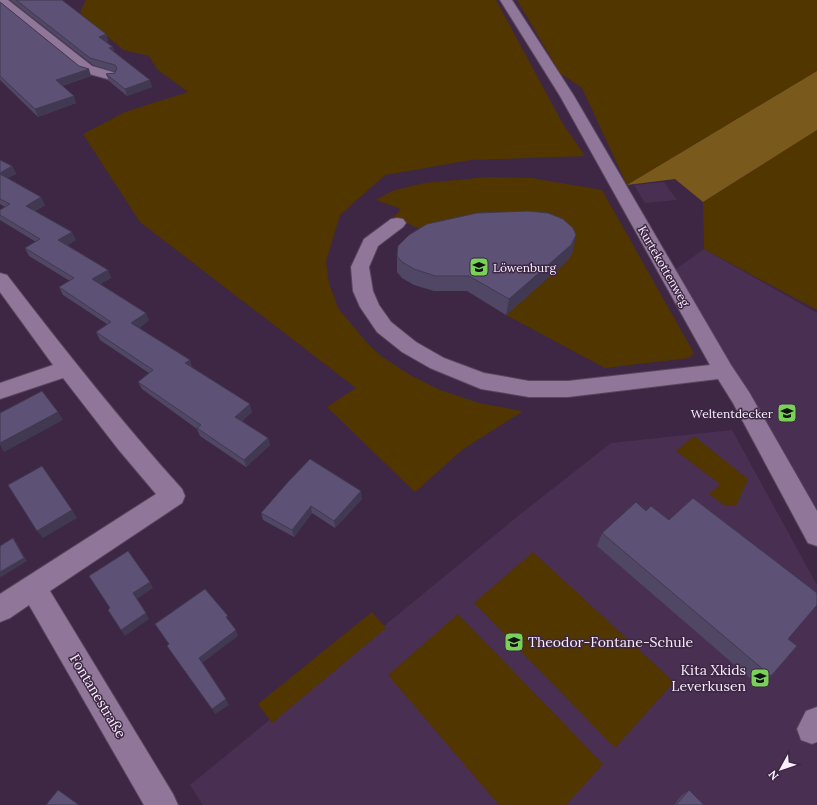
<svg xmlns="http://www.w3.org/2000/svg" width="817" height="805" viewBox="0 0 817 805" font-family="Lora,serif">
	<rect width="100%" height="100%" fill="#3d2744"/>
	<!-- built -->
	<g fill="#492f51">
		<path d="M664,182L677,200L645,203L634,185Z"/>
		<path d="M704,249L817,313V513L673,271Z"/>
		<path d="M732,430L817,585V805H203L190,785L523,512L611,443Z"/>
	</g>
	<!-- green -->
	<g fill="#513600">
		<path d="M86,0H496L563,124L585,156L471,160L385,175L340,215L326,261L329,283L338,308L368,344L381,356L410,375L440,390L479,403L523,411L462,450L415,492L327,407L356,388L140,222L83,134L125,112L188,92L157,69L149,56L124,50L85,19L80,12Z"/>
		<path d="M517,0H817V71L627,185L582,88L560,73Z"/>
		<path d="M817,130V310L704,249L703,202Z"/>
		<path d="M489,177L532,178L602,190L694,353L689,358L605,368L506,315L568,260L426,232L394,217L401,209L376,200L392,191L424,183Z"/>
		<path d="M694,436L748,479L736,506L724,505L709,494L720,484L676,451Z"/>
		<path d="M533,552L674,682L615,748L474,603Z"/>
		<path d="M372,612L386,628L272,723L258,704Z"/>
		<path d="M458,614L603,764L566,805H499L388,675Z"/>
	</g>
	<!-- forest -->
	<path fill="#7a591c" d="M817,71V130L703,202L675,179L627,185Z"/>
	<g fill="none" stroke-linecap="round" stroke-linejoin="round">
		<!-- minor casing -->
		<g stroke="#57455d" stroke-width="2">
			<g id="minor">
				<path d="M0,0H8L92,66L116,73L118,76L116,79L111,80L82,72L0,5Z"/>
				<path d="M500,0H512L574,96L731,365L749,392L817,511V546L808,543L733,403L718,379L568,397H529L481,389L430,368L402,352L377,332L360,307L353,291L351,267L364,239L391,219L397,218L403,219L406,223L403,227L378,246L369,267L373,291L379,305L391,322L416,342L444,358L484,373L529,381H568L710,365L560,96Z"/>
				<path d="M0,273L7,275C63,348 120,420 182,489L185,496L182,503L50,591L173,794L178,805H144L29,605L10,618L0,622V594L156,494L118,449L63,378L0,399V383L53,365L0,292Z"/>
				<path d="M817,707V742L812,744L801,740L797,729L806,711Z"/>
			</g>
		</g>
		<!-- minor -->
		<use href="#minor" fill="#907698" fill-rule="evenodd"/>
	</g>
	<!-- wall -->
	<g fill="#504765">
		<path d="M10,0H62L106,34L108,41L106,42L114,52L152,87L127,96L109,81L106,74L115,73L116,72L93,65Z"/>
		<path d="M0,2L91,76L62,86L76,103L38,117L0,80Z"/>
		<path d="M0,160L12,166L16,174L7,178L45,205L35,211L76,240L67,245L108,270L111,278L100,284L149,320L139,328L190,360L192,368L252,412L242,421L268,438L270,445L246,467L200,436L197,429L142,389L138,382L149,373L100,340L96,332L107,324L63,295L59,287L70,281L29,256L25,248L36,242L0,220V210L5,207L0,204Z"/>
		<path d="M573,251L568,260L506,315L467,291H434L414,285L402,278L397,272V256Z"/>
		<path d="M362,499L335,528L312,513L294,537L263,520L261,513Z"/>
		<path d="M602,533L788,639L771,676L760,687L597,546Z"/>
		<path d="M689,790L704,805H674L681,796Z"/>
	</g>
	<!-- shaded-wall -->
	<g fill="#413952">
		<path d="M106,34L108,41L101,43L99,37Z"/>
		<path d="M113,47L115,54L109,48Z"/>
		<path d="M89,69L91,76L58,87L56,80Z"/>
		<path d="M150,80L152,87L127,96L125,89Z"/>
		<path d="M74,96L76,103L38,117L35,109Z"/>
		<path d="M12,166L16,174L2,181L0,177V173Z"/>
		<path d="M41,197L45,205L30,213L26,206Z"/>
		<path d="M72,232L76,240L62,248L58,240Z"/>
		<path d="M576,235L573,251L568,260L506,315L509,299Z"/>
		<path d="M108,270L111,278L96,287L92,279Z"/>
		<path d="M146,313L149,320L135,331L131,323Z"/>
		<path d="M190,360L192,368L188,371L185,363Z"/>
		<path d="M250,404L252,412L238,424L235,417Z"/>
		<path d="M58,412L63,420L4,452L0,445V443Z"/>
		<path d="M268,438L270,445L246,467L244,460Z"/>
		<path d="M361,491L362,499L335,528L334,521Z"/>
		<path d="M311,506L312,513L294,537L292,530Z"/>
		<path d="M72,510L77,518L43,538L37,531Z"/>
		<path d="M13,538L16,542L27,561L1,577L0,576V572Z"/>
		<path d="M150,582L153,588L137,599L133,593Z"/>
		<path d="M146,613L149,619L125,636L121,630Z"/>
		<path d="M236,630L238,636L202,663L199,658Z"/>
		<path d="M226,699L229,705L215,714L212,709Z"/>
	</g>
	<!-- building -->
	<g fill="#5d5275" stroke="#413952">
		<path d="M16,0H62L106,34L99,37L113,47L109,48L150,80L125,89L106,74L115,73L117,68L115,65L90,58Z"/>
		<path d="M0,2L79,66L89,69L56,80L74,96L35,109L0,76Z"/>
		<path d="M0,160L12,166L0,173Z"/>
		<path d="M0,174L41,197L26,206L72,232L58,240L108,270L92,279L146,313L131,323L190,360L185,363L250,404L235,417L268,438L244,460L197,428L201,425L138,382L153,370L96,332L111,322L59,287L74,278L25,248L40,239L0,215V210L10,204L0,199Z"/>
		<path d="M528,211L548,213L563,219L573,228L576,235L571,245L509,299L469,276H435L414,269L402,262L397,256L398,246L409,235L427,224L477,213Z"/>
		<path d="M42,391L58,412L0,443V413Z"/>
		<path d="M310,459L361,491L334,521L311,506L292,530L261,513L288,482Z"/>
		<path d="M42,466L72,510L37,531L8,485Z"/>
		<path d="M693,498L817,593V605L788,639L797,646L771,676L602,533L636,502L646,511L651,506L669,520Z"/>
		<path d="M13,538L24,558L0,572V546Z"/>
		<path d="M128,551L150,582L133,593L146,613L121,630L108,610L110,608L89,576Z"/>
		<path d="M205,589L228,616L226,617L236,630L199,658L226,699L212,709L167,646L169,644L155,624Z"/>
		<path d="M58,790L79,805H46Z"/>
		<path d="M689,790L704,805H676Z"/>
	</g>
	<!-- icons -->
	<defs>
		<g id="school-square" transform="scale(1)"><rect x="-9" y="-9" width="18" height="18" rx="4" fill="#78d258" stroke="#3d2744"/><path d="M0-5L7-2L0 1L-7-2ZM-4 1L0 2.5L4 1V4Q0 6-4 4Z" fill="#111"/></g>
	</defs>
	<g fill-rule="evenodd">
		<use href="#school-square" x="479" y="267"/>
		<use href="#school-square" x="787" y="413"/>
		<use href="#school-square" x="514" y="642"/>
		<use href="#school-square" x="760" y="678"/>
	</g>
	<g text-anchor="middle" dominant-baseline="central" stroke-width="3" stroke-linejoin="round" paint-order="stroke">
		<!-- street labels -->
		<g font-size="12" fill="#faeffd" stroke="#3d2744">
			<text transform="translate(664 266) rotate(60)">Kurtekottenweg</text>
		</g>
		<!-- poi labels -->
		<g font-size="12" fill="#faeffd" stroke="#3d2744" text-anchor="start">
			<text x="493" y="267">Löwenburg</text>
			<text x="773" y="413" text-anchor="end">Weltentdecker</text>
		</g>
		<!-- near-poi labels -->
		<g font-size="14" fill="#faeffd" stroke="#3d2744" text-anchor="start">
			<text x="528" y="642">Theodor-Fontane-Schule</text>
			<text x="746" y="670" text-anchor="end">Kita Xkids<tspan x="746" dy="16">Leverkusen</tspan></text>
		</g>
		<!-- near-street labels -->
		<g font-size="14" fill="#faeffd" stroke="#3d2744">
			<text transform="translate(98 696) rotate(59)">Fontanestraße</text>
		</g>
	</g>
	<!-- north arrow -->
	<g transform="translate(781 769) rotate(230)" stroke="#3d2744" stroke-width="3" paint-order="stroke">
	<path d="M0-3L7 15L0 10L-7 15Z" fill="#faeffd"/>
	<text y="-6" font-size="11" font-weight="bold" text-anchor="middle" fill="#faeffd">N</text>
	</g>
</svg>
